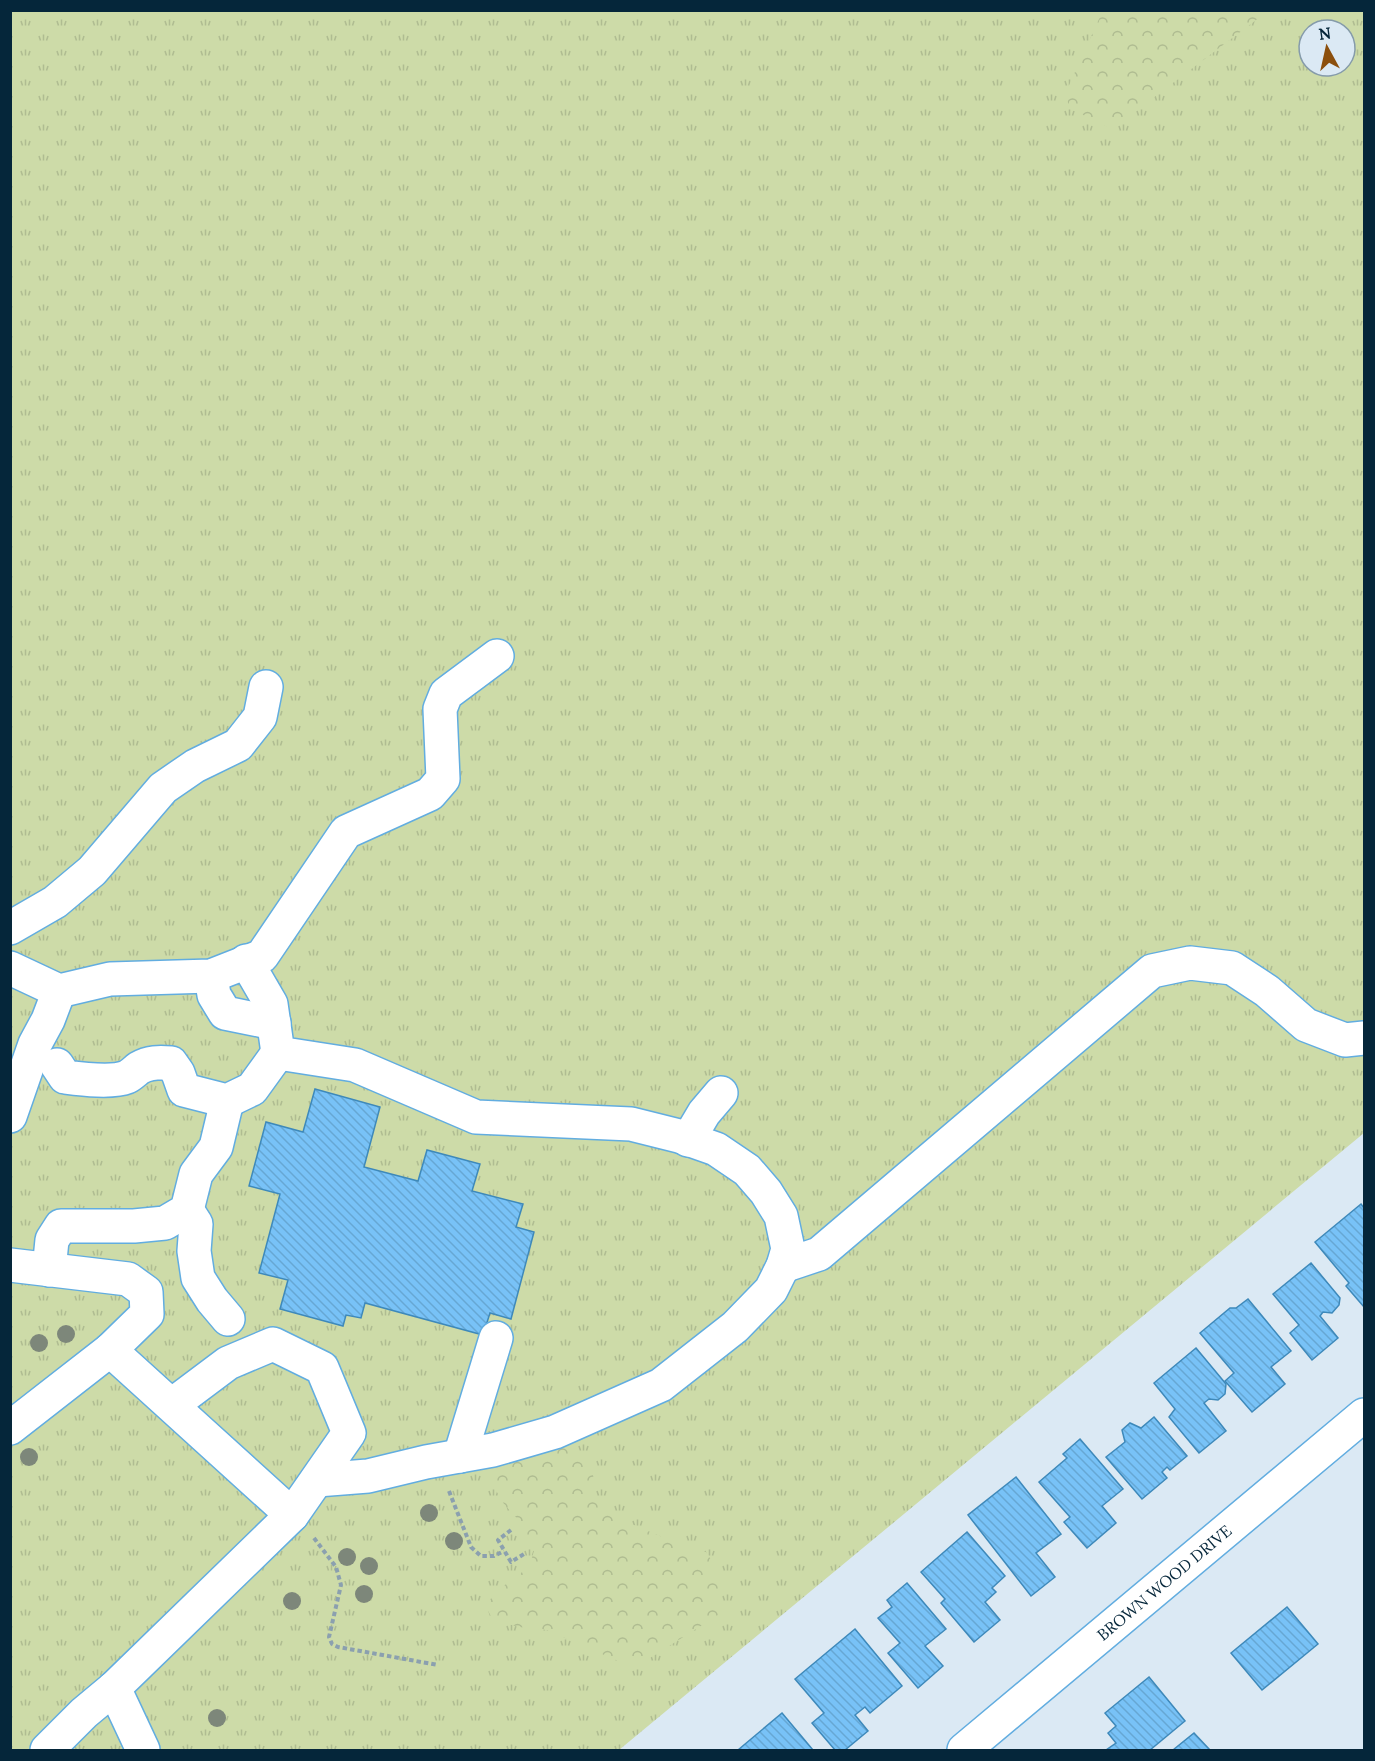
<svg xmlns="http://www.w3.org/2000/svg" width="1375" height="1761" viewBox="0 0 1375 1761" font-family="Lora,serif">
	<defs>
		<pattern id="grass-tufts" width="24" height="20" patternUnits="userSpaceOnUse" patternTransform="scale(1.5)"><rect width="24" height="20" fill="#cddba8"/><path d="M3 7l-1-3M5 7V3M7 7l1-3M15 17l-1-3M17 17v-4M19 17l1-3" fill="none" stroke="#afbc91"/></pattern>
		<pattern id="forest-crowns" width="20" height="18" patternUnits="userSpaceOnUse" patternTransform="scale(1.5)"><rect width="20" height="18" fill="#cddba8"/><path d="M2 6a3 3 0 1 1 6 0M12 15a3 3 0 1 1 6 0" fill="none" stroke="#afbc91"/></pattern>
		<pattern id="building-back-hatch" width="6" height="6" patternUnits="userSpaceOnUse" patternTransform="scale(1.5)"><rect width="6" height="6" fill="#78c2f7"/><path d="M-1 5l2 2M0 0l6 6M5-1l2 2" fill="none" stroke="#66a7d4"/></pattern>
	</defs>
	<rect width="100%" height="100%" fill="#dbe9f4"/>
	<!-- grass -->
	<path fill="url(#grass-tufts)" fill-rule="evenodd" d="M11,11H1364V1133L619,1750H11ZM1309,30H1345V66H1309Z"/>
	<!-- forest -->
	<g fill="url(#forest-crowns)">
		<path d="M1103,10H1268V11L1112,129L1069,108L1066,92Z"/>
		<path d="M561,1438C593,1459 591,1458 596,1496L629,1523L686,1547L706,1552L719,1572L723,1612L634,1668L547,1630L519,1627L493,1620L486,1607L494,1593L529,1567L534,1551L523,1525L504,1504L485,1472L489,1463Z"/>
	</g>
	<!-- building -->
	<g fill="url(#building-back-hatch)" stroke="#3e89ba" stroke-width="1.5">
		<path d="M315,1089L380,1107L364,1167L418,1181L427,1150L480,1164L472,1191L523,1204L516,1227L534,1232L511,1319L490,1313L483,1335L365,1303L361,1318L346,1315L343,1326L280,1309L288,1280L259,1273L280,1194L249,1186L266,1122L303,1132Z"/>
		<path d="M1361,1204L1364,1208V1307L1346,1286L1349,1283L1315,1242Z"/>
		<path d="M1311,1263L1340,1298L1339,1305L1332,1313L1323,1312L1320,1316L1338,1338L1312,1360L1290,1333L1299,1325L1273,1294Z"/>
		<path d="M1248,1299L1291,1351L1271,1367L1285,1384L1252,1412L1225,1381L1234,1373L1200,1333L1230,1308H1236Z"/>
		<path d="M1196,1348L1226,1384L1225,1394L1218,1400L1209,1399L1204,1403L1226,1431L1199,1453L1169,1417L1175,1409L1154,1383Z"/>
		<path d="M1154,1417L1187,1456L1170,1470L1167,1467L1162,1472L1167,1478L1142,1499L1106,1457L1125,1442L1122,1430L1130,1423L1141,1428Z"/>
		<path d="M1080,1439L1123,1489L1102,1506L1116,1523L1087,1548L1064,1522L1070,1517L1039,1482L1067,1458L1063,1454Z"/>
		<path d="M1016,1477L1061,1534L1036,1553L1055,1577L1031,1596L968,1515Z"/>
		<path d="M967,1532L1005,1576L992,1588L996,1592L985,1602L1000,1620L974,1642L941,1603L945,1599L921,1572Z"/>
		<path d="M907,1583L946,1629L925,1646L943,1666L918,1688L888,1653L900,1643L878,1618L892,1607L887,1600Z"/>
		<path d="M1287,1607L1318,1644L1262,1690L1231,1653Z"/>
		<path d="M855,1629L902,1686L870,1713L865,1707L855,1715L868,1731L845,1750H835L812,1723L824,1713L795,1679Z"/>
		<path d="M1149,1677L1185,1721L1150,1750H1106L1116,1743L1108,1733L1116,1726L1105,1713Z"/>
		<path d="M782,1713L813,1750H738Z"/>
		<path d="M1194,1733L1210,1750H1173Z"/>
	</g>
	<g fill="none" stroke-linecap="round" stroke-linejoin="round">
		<!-- minor casing -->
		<g stroke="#62ade0" stroke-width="36">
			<g id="minor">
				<path d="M10,928L55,902L92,871L163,788L195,766L238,745L260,717L266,687"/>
				<path d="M246,961L271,1004L278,1053L355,1065L476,1117L631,1124L679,1136L716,1149L747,1170L766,1192L781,1216L788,1249L783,1266L771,1290L735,1327L661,1385L555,1432L493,1450L426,1462L368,1476L317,1480"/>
				<path d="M10,968L59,991L110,979L211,976L262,956L346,832L430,794L443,779L440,709L446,694L497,656"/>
				<path d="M211,976L214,995L225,1013L274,1023"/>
				<path d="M57,1065L65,1077C81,1079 112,1083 127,1077C131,1075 135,1071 139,1068C149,1062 159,1062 171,1063L178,1073L184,1090L227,1101L252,1089L278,1053"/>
				<path d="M10,1116L35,1044L48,1020L59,991"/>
				<path d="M688,1140L704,1113L721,1093"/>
				<path d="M187,1210L196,1224L194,1251L198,1278L212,1300L228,1319"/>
				<path d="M10,1265L128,1279L146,1292L147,1314L110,1350"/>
				<path d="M783,1266L819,1254L1152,971L1190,963L1232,968L1267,991L1306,1025L1345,1040L1364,1038"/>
				<path d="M49,1270L52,1240L61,1226H134L165,1223L187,1210L196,1174L216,1147L227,1101"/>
				<path d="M10,1428L110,1350L292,1515"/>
				<path d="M460,1456L496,1338"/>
				<path d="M114,1688L143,1750"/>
				<path d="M47,1750L84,1713L114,1688L292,1515L349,1433L322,1368L273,1344L228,1363L172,1405"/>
				<path id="s1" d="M964,1750L1364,1415"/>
			</g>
		</g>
		<!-- path -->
		<g stroke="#8ba0af" stroke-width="4" stroke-dasharray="4.5 3" stroke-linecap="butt">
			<path d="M449,1491L471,1547L481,1556H494L504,1551"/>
			<path d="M511,1530L498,1540L511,1562L524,1554"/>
			<path d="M314,1538L336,1567L341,1585L329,1637L332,1644L338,1647L438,1665"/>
		</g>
		<!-- minor -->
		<use href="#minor" stroke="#fff" stroke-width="33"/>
	</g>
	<!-- trees -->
	<g fill="#7d877a">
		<circle cx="66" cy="1334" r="9"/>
		<circle cx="39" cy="1343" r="9"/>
		<circle cx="29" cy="1457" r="9"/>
		<circle cx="429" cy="1513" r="9"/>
		<circle cx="454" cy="1541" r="9"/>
		<circle cx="347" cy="1557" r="9"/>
		<circle cx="369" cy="1566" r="9"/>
		<circle cx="364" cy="1594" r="9"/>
		<circle cx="292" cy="1601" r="9"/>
		<circle cx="217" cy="1718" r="9"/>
	</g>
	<g text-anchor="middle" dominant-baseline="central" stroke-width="4.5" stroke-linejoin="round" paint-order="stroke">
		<!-- street labels -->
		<g font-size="16" fill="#05263a" stroke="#dbe9f4">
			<text stroke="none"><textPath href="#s1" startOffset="261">BROWN WOOD DRIVE</textPath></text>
		</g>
	</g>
	<!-- border -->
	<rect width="1375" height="1761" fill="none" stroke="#05263a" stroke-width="24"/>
	<!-- north arrow -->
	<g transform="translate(1327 48) rotate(352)"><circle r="28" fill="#dbe9f4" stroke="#859baa" stroke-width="1.5"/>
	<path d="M0-4.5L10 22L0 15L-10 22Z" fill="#8b4f0d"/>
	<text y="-9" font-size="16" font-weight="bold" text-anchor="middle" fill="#05263a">N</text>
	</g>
</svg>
